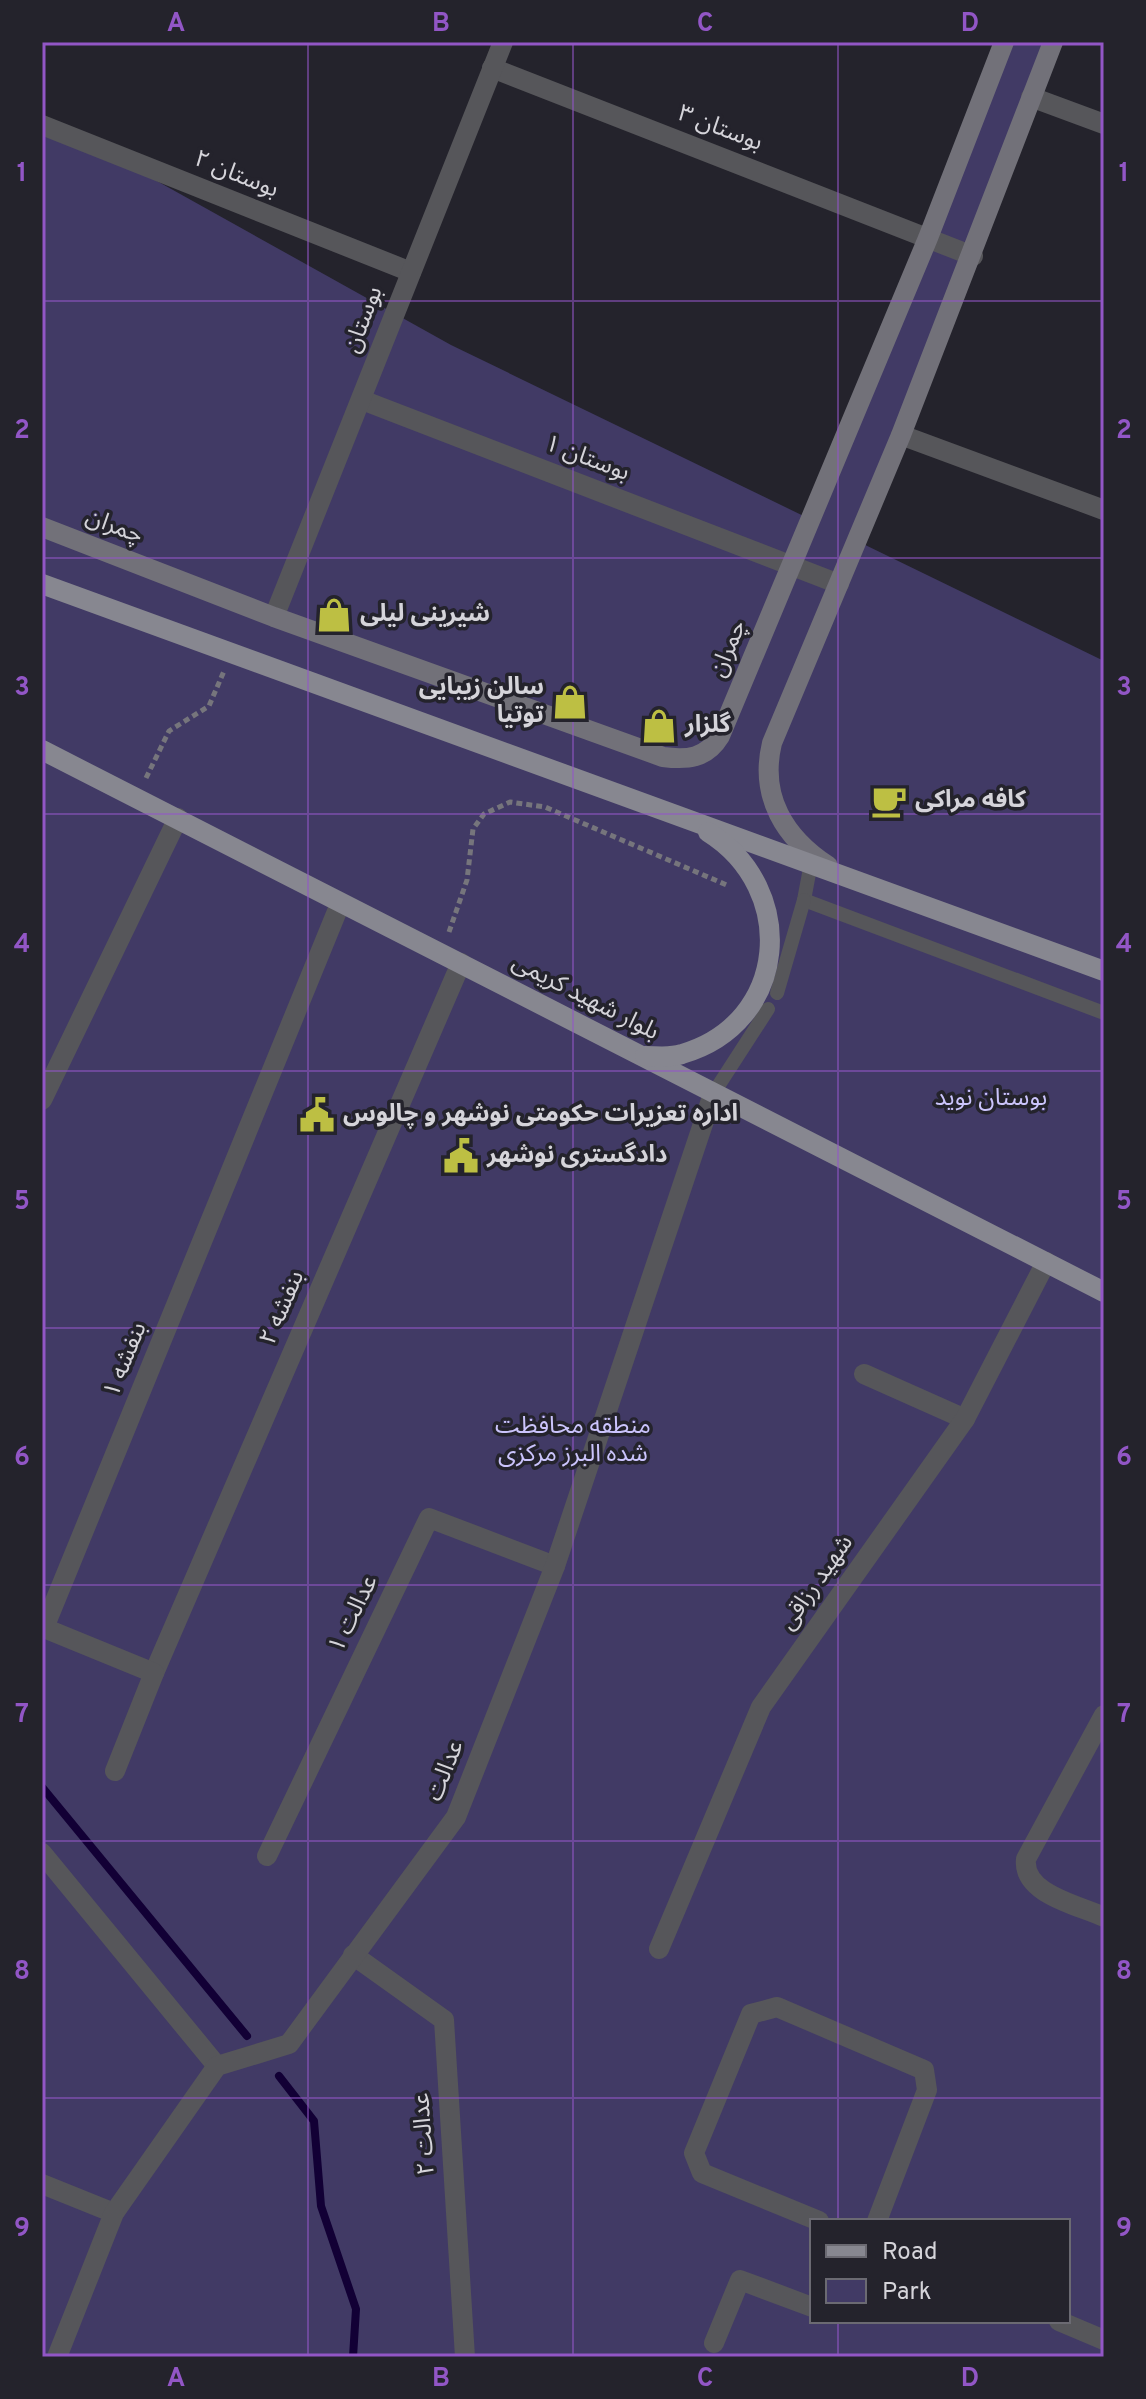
<svg xmlns="http://www.w3.org/2000/svg" width="1146" height="2399" viewBox="0 0 1146 2399" font-family="Overpass,'Noto Sans Arabic',sans-serif">
	<rect width="100%" height="100%" fill="#24232c"/>
	<!-- green -->
	<g fill="#413a65" fill-rule="evenodd">
		<path d="M1008,42H1052L972,252L933,237Z"/>
		<path d="M42,117L451,345L816,522L929,241L971,257L855,540L1104,661V2357H42ZM812,2221H1068V2321H812Z"/>
	</g>
	<g fill="none" stroke-linecap="round" stroke-linejoin="round">
		<!-- stream -->
		<g stroke="#120035" stroke-width="8">
			<path d="M42,1787L247,2036"/>
			<path d="M279,2076L314,2121L321,2206L356,2309L353,2357"/>
		</g>
		<!-- path -->
		<g stroke="#76757c" stroke-width="5" stroke-dasharray="6 4" stroke-linecap="butt">
			<path d="M146,778L169,731L209,706L224,671"/>
			<path d="M449,932L467,880L473,829L484,814L510,802L545,807L729,886"/>
		</g>
		<!-- lane -->
		<g stroke="#56565a" stroke-width="14">
			<path d="M811,863L804,900L1104,1013"/>
			<path d="M777,993L804,900"/>
			<path d="M713,1094L768,1009"/>
		</g>
		<!-- street -->
		<g stroke="#56565a" stroke-width="20">
			<path d="M492,68L973,256"/>
			<path d="M1031,97L1104,124"/>
			<path d="M42,125L411,272"/>
			<path d="M362,400L839,584"/>
			<path d="M901,435L1104,510"/>
			<path d="M274,617L503,42"/>
			<path d="M42,1100L178,818"/>
			<path d="M864,1374L965,1419"/>
			<path d="M154,1673L461,963"/>
			<path d="M1104,1715L1026,1859C1022,1894 1078,1905 1104,1917"/>
			<path d="M115,1771L154,1673L44,1628L340,904"/>
			<path d="M42,1853L217,2066"/>
			<path d="M267,1856L429,1518L555,1566"/>
			<path d="M659,1949L761,1707L965,1419L1046,1262"/>
			<path d="M353,1955L444,2020L465,2357"/>
			<path d="M42,2184L114,2213"/>
			<path d="M819,2221L702,2173L694,2153L751,2014L777,2007L924,2070L927,2090L877,2221"/>
			<path d="M1059,2321L1104,2340"/>
			<path d="M714,2343L740,2280L812,2307"/>
			<path d="M57,2357L114,2213L217,2066L289,2044L456,1817L555,1566L713,1094"/>
		</g>
		<!-- secondary -->
		<g stroke="#727179" stroke-width="20">
			<path d="M42,527L274,617L663,757C687,760 706,759 720,736L928,238L1004,42"/>
			<path d="M828,866C785,838 759,797 772,743L901,435L1053,42"/>
		</g>
		<!-- primary -->
		<g stroke="#878790" stroke-width="20">
			<path d="M42,584L1104,971"/>
			<path d="M42,750L1104,1292"/>
			<path d="M645,1056C657,1056 671,1058 682,1054C789,1023 799,889 708,832"/>
		</g>
	</g>
	<!-- grid -->
	<path fill="none" stroke="#9256c6" stroke-width="2" stroke-opacity="0.55" d="M308,42V2357M573,42V2357M838,42V2221M42,301H1104M42,558H1104M42,814H1104M42,1071H1104M42,1328H1104M42,1585H1104M42,1841H1104M42,2098H1104M838,2321V2357"/>
	<!-- icons -->
	<defs>
		<g id="shop-bare" transform="scale(2.76)"><path d="M-5-2.5h2.3a2.7 3.5 0 0 1 5.4 0H5L5.5 6h-11ZM-1.5-2.5h3a1.5 2.3 0 0 0-3 0Z" fill="#bdbf43" stroke="#24232c" stroke-width="2.5" paint-order="stroke"/></g>
		<g id="cafe-bare" transform="scale(2.76)"><path d="M-5.5-4.5H6V0H3Q3 3.5 0 3.5H-2.5Q-5.5 3.5-5.5 0ZM3-3.2v2h1.7v-2ZM-6 4.5H4V6H-6Z" fill="#bdbf43" stroke="#24232c" stroke-width="2.5" paint-order="stroke"/></g>
		<g id="civic-bare" transform="scale(2.76)"><path d="M-.6-6.5H3V-4.5H.6V-3L4-1V1h2V6H-6V1h2V-1L-.6-3ZM-1.2 2.5V6h2.4V2.5Z" fill="#bdbf43" stroke="#24232c" stroke-width="2.5" paint-order="stroke"/></g>
	</defs>
	<g fill-rule="evenodd">
		<use href="#shop-bare" x="334" y="615"/>
		<use href="#shop-bare" x="570" y="702"/>
		<use href="#shop-bare" x="659" y="726"/>
		<use href="#cafe-bare" x="889" y="801"/>
		<use href="#civic-bare" x="317" y="1115"/>
		<use href="#civic-bare" x="461" y="1156"/>
	</g>
	<g text-anchor="middle" dominant-baseline="central" stroke-width="7" stroke-linejoin="round" paint-order="stroke">
		<!-- street labels -->
		<g font-size="24" fill="#d5d4da" stroke="#24232c">
			<text transform="translate(720 129) rotate(21)">بوستان ۳</text>
			<text transform="translate(236 175) rotate(22)">بوستان ۲</text>
			<text transform="translate(364 320) rotate(-69)">بوستان</text>
			<text transform="translate(587 459) rotate(21)">بوستان ۱</text>
			<text transform="translate(114 527) rotate(21)">چمران</text>
			<text transform="translate(729 649) rotate(-67)">چمران</text>
			<text transform="translate(585 998) rotate(27)">بلوار شهید کریمی</text>
			<text transform="translate(283 1308) rotate(-67)">بنفشه ۲</text>
			<text transform="translate(126 1360) rotate(-68)">بنفشه ۱</text>
			<text transform="translate(817 1583) rotate(-55)">شهید رزاقی</text>
			<text transform="translate(354 1614) rotate(-64)">عدالت ۱</text>
			<text transform="translate(446 1771) rotate(-68)">عدالت</text>
			<text transform="translate(425 2134) rotate(-94)">عدالت ۲</text>
		</g>
		<!-- poi labels -->
		<g font-size="24" font-weight="bold" fill="#d5d4da" stroke="#24232c" text-anchor="start">
			<text x="360" y="615">شیرینی لیلی</text>
			<text x="544" y="688" text-anchor="end">سالن زیبایی<tspan x="544" dy="28">توتیا</tspan></text>
			<text x="685" y="726">گلزار</text>
			<text x="915" y="801">کافه مراکی</text>
			<text x="343" y="1115">اداره تعزیرات حکومتی نوشهر و چالوس</text>
			<text x="487" y="1156">دادگستری نوشهر</text>
		</g>
		<!-- park labels -->
		<g font-size="24" fill="#cbc4fc" stroke="#24232c">
			<text x="991" y="1099">بوستان نوید</text>
			<text x="573" y="1427">منطقه محافظت<tspan x="573" dy="28">شده البرز مرکزی</tspan></text>
		</g>
	</g>
	<!-- border -->
	<rect width="1146" height="2399" fill="none" stroke="#24232c" stroke-width="88"/>
	<!-- legend -->
	<rect x="810" y="2219" width="260" height="104" fill="#24232c" stroke="#6b6a72" stroke-width="2"/>
	<rect x="826" y="2245" width="40" height="12" fill="#878790" stroke="#6b6a72" stroke-width="2"/>
	<text x="882" y="2259" font-size="24" fill="#d5d4da">Road</text>
	<rect x="826" y="2279" width="40" height="24" fill="#413a65" stroke="#6b6a72" stroke-width="2"/>
	<text x="882" y="2299" font-size="24" fill="#d5d4da">Park</text>
	<rect x="44" y="44" width="1058" height="2311" fill="none" stroke="#9256c6" stroke-width="3"/>
	<g font-size="26" text-anchor="middle" font-weight="bold" fill="#9256c6">
		<text x="176" y="31">A</text>
		<text x="441" y="31">B</text>
		<text x="705" y="31">C</text>
		<text x="970" y="31">D</text>
		<text x="22" y="181">1</text>
		<text x="1124" y="181">1</text>
		<text x="22" y="438">2</text>
		<text x="1124" y="438">2</text>
		<text x="22" y="695">3</text>
		<text x="1124" y="695">3</text>
		<text x="22" y="952">4</text>
		<text x="1124" y="952">4</text>
		<text x="22" y="1209">5</text>
		<text x="1124" y="1209">5</text>
		<text x="22" y="1465">6</text>
		<text x="1124" y="1465">6</text>
		<text x="22" y="1722">7</text>
		<text x="1124" y="1722">7</text>
		<text x="22" y="1979">8</text>
		<text x="1124" y="1979">8</text>
		<text x="22" y="2236">9</text>
		<text x="1124" y="2236">9</text>
		<text x="176" y="2386">A</text>
		<text x="441" y="2386">B</text>
		<text x="705" y="2386">C</text>
		<text x="970" y="2386">D</text>
	</g>
</svg>
